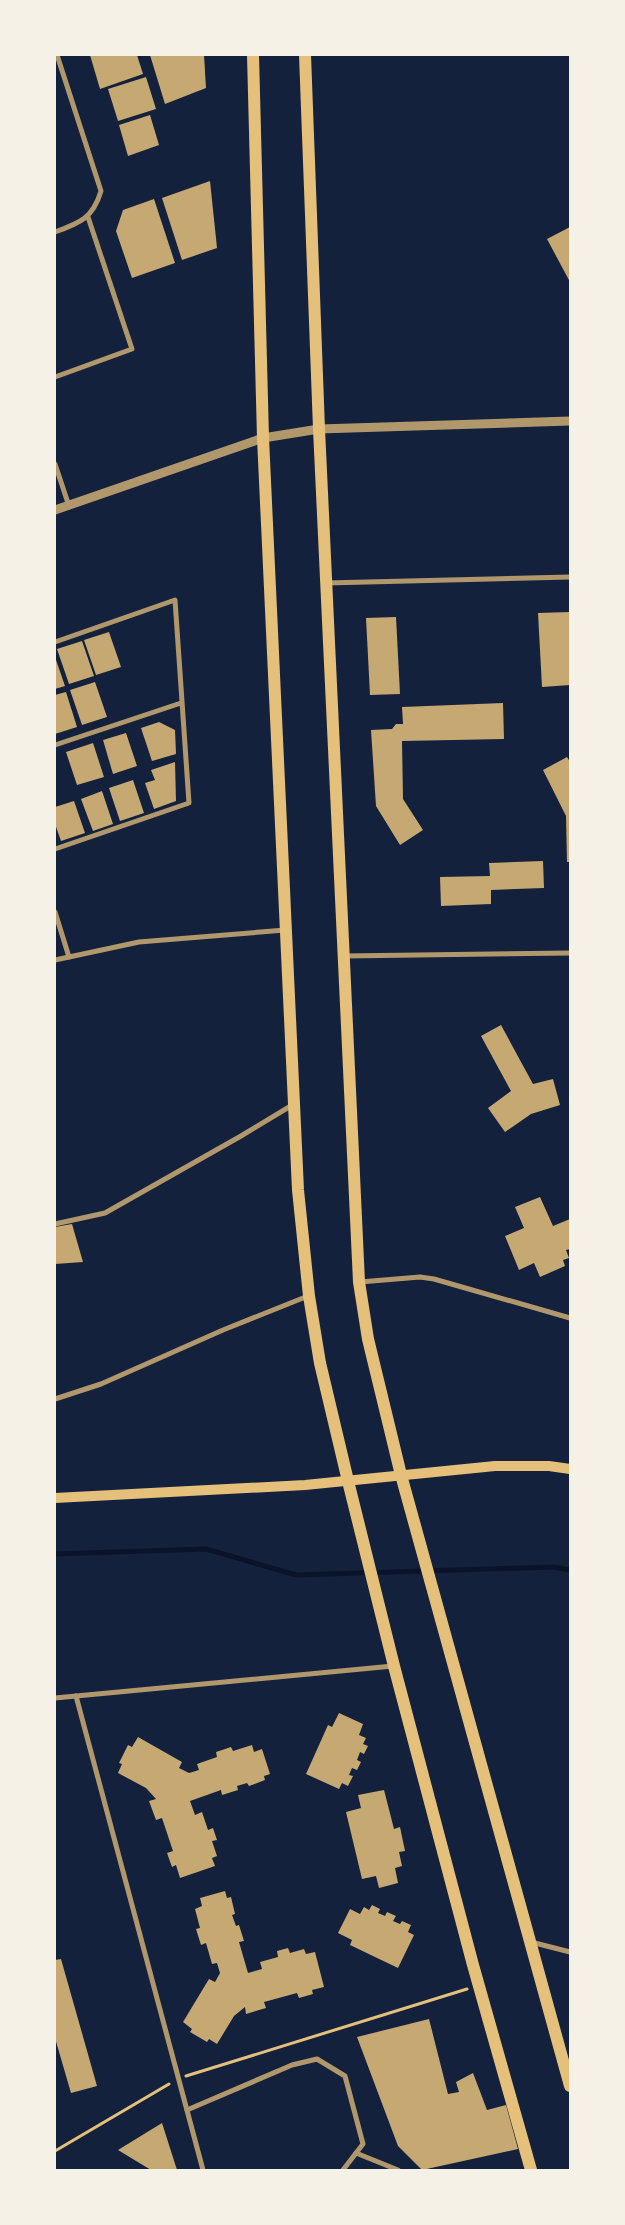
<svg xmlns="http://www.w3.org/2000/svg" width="625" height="2225" viewBox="0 0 625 2225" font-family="'IBM Plex Sans',sans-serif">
	<rect width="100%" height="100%" fill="#14213d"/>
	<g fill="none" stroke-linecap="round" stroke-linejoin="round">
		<!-- stream -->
		<path stroke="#0b132b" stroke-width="5" d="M55,1554L206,1549L296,1575L554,1567L570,1570"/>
	</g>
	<!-- building -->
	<g fill="#c6a872">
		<path d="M90,55H137L143,74L100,89Z"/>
		<path d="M150,55H204L206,88L165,104Z"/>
		<path d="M146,77L156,109L118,121L108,89Z"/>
		<path d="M150,115L159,145L128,156L119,125Z"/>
		<path d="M210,181L217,248L182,260L162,198Z"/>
		<path d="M154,199L175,263L132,278L116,231L123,210Z"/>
		<path d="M570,227V282L547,239Z"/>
		<path d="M570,612V685L542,687L538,613Z"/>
		<path d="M396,617L400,694L370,695L366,618Z"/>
		<path d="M109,632L121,667L96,675L84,640Z"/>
		<path d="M82,641L94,676L69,684L57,649Z"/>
		<path d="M55,657L65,686L55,689Z"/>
		<path d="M95,682L107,717L82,725L70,690Z"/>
		<path d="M66,692L77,727L55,734V695Z"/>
		<path d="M503,703L504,739L402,741L403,799L423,830L400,845L376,806L371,730L392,729L396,724H403L402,707Z"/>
		<path d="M159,722L175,730L176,754L152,761L141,728Z"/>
		<path d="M126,733L137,766L113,774L103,740Z"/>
		<path d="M93,743L104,777L77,785L66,752Z"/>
		<path d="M567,757L570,762V862H567L566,816L543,770Z"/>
		<path d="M175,762L176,801L154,809L145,783L155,780L151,770Z"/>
		<path d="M133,780L144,813L120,821L109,788Z"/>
		<path d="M102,791L113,824L93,831L81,799Z"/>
		<path d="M74,801L85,833L61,841L55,824V807Z"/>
		<path d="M543,861L544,888L491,890V904L441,906L440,877L490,876L489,863Z"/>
		<path d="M501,1025L533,1084L553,1079L560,1105L531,1114L505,1132L488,1108L511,1091L481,1036Z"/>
		<path d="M540,1197L553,1226L570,1219V1249L566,1250L569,1258L563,1260L565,1266L540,1277L534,1263L519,1270L505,1236L524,1228L515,1207Z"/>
		<path d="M72,1224L83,1262L55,1264V1227Z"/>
		<path d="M339,1713L363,1724L359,1735L366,1738L363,1744L368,1746L364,1754L360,1752L357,1760L361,1762L357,1770L352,1768L349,1775L353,1776L348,1786L342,1783L339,1789L306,1774L328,1725L332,1727Z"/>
		<path d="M138,1737L182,1762L179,1768L189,1773L199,1770L197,1764L217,1757L216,1752L231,1747L233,1751L252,1745L254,1752L262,1749L270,1774L264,1776L265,1780L249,1786L247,1783L237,1786L238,1790L222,1795L221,1790L190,1801L195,1815L202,1812L208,1830L213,1828L217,1840L212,1841L217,1856L212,1858L215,1866L180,1878L176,1865L172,1867L167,1853L173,1851L162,1818L156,1820L149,1801L156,1799L146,1788L118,1773L122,1764L119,1763L128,1745L132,1747Z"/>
		<path d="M384,1790L394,1829L400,1827L405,1851L399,1852L402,1866L395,1868L398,1883L379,1888L376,1876L362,1879L346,1812L361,1808L358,1795Z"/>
		<path d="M225,1891L227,1898L231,1897L235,1914L232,1915L236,1926L239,1925L244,1941L239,1942L248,1973L262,1969L260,1962L278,1957L277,1951L288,1948L290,1953L304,1949L306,1954L315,1952L324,1987L312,1990L313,1994L299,1998L297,1993L264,2002L266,2008L246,2014L245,2007L234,2016L217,2044L209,2039L207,2042L190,2032L192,2029L183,2022L209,1979L215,1982L220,1973L217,1963L212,1964L206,1943L201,1945L196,1929L200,1928L195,1909L202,1906L200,1898Z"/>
		<path d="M372,1905L380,1909L378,1913L385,1916L387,1912L396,1916L393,1921L400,1924L402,1921L411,1925L408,1932L414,1935L398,1968L350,1945L352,1940L338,1933L350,1909L360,1914L364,1907L369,1910Z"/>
		<path d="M61,1959L97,2086L71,2093L55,2038V1960Z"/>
		<path d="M429,2019L448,2094L459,2092L456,2082L473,2073L487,2110L506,2105L518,2149L422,2170L398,2146L357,2037Z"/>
		<path d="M162,2123L177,2170H151L118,2150Z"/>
	</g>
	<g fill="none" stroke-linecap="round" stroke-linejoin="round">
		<!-- path -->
		<g stroke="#e5c07b" stroke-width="3">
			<path d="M186,2076L467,1989"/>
			<path d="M55,2151L169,2084"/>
		</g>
		<!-- minor -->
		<g stroke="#b1986c" stroke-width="5">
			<path d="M55,232C80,223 93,218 101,191L57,55"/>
			<path d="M55,377L132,349L88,217"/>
			<path d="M55,464L69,506"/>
			<path d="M326,583L570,577"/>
			<path d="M55,642L175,600L189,803L55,849"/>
			<path d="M55,745L181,703"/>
			<path d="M55,912L69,957"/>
			<path d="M343,956L570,953"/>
			<path d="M55,960L139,942L285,930"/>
			<path d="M55,1224L105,1213L241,1136L294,1104"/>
			<path d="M360,1282L420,1277L434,1279L570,1318"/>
			<path d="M55,1399L101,1384L223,1330L308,1296"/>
			<path d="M76,1696L203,2170"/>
			<path d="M55,1698L393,1666"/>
			<path d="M531,1942L570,1952"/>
			<path d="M187,2110L292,2065L317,2059L345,2076L363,2144L343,2170"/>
			<path d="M356,2153L398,2170"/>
		</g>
		<!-- tertiary -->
		<path stroke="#b1986c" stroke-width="9" d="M55,510L263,438L319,429L570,421"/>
		<!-- secondary -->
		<path stroke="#e5c07b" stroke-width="10" d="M55,1498L305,1485L495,1466H549L570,1469"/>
		<!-- primary -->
		<g stroke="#e5c07b" stroke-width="12">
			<path d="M253,55L263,438L298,1190L309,1296L320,1363L348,1481L394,1666L473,1965L531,2170"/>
			<path d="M305,55L319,429L359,1282L368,1339L401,1475L570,2086"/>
		</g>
	</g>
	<!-- border -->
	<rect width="625" height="2225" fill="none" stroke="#f6f1e7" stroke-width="112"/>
</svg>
